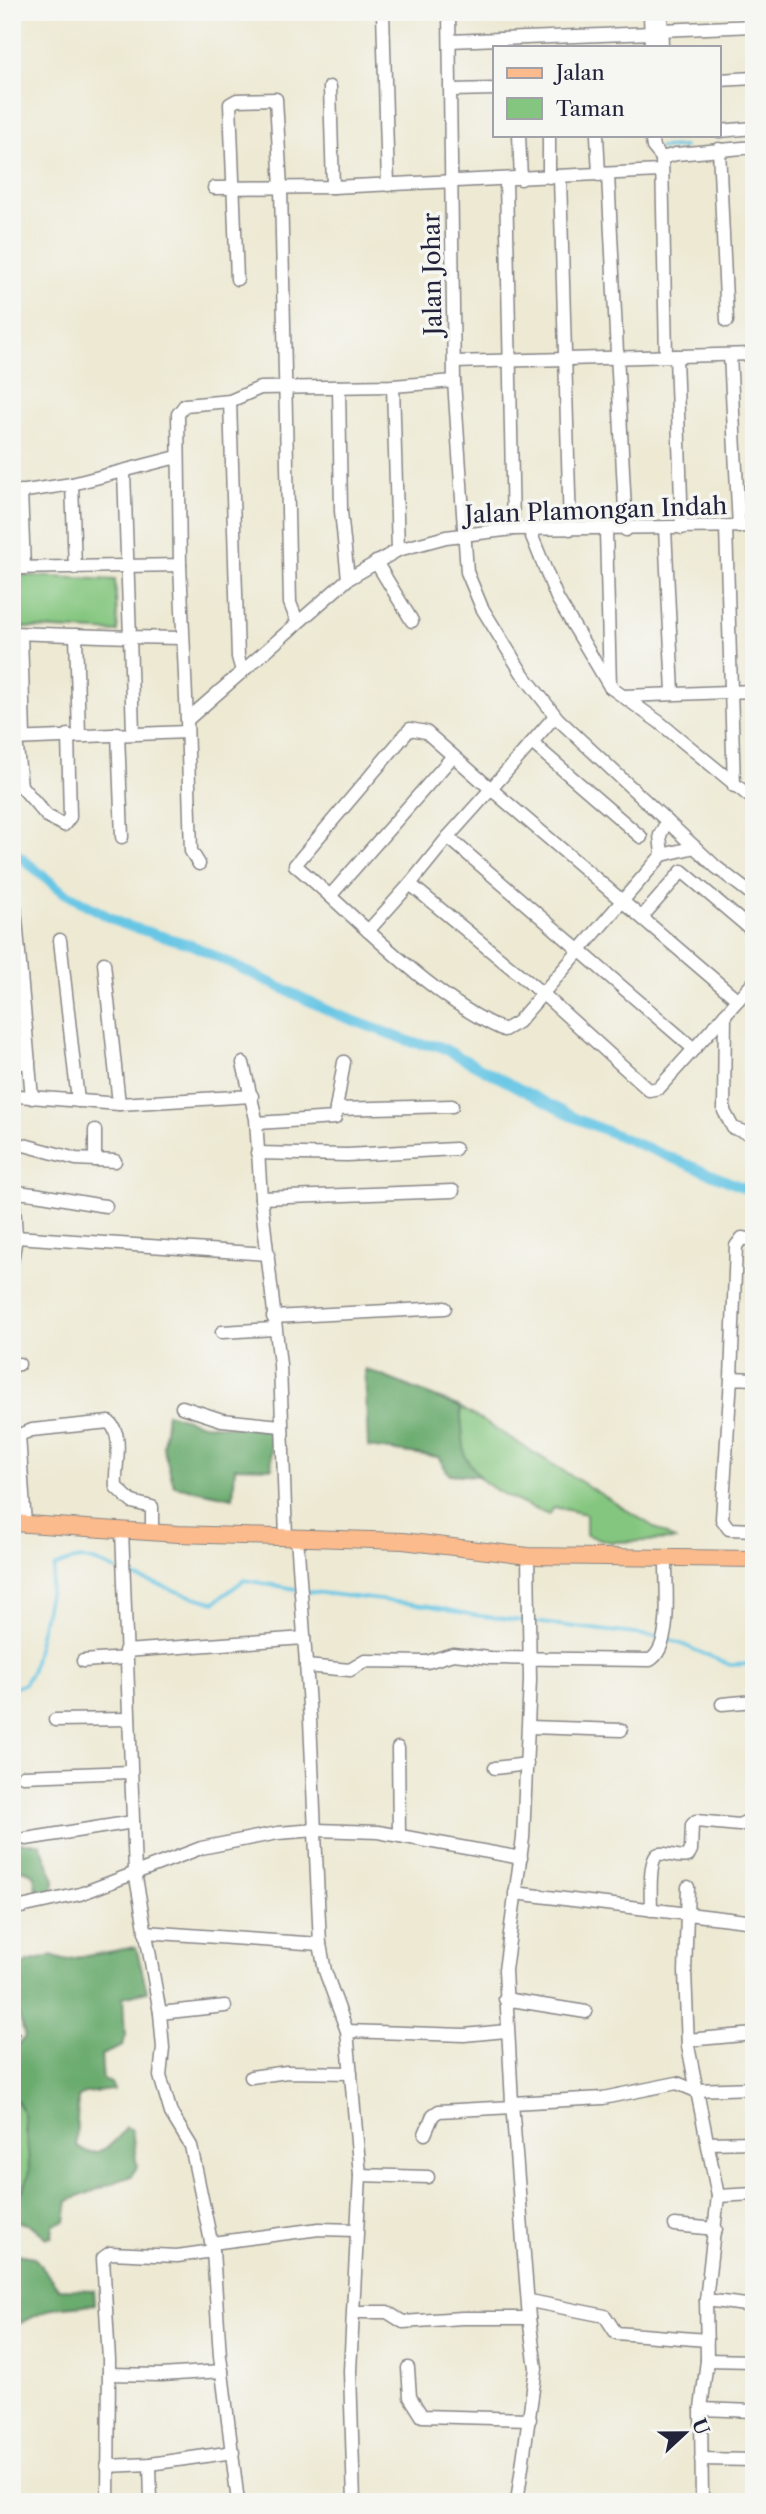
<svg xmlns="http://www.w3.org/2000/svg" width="766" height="2514" viewBox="0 0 766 2514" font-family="'Libre Caslon Text',serif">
	<rect width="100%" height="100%" fill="#f6f6f2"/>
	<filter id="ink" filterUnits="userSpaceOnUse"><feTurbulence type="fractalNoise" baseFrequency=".0143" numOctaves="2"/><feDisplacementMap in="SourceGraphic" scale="14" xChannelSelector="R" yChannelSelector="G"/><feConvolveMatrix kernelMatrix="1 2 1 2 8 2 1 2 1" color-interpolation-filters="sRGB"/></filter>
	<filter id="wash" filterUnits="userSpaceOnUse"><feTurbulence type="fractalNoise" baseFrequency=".00686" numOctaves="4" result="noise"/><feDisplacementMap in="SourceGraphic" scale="28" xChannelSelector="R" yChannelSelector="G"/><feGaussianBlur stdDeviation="1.57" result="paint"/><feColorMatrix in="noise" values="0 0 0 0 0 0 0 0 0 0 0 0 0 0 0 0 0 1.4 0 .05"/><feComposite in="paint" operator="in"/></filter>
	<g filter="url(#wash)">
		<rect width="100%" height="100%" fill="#ede9d3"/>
		<!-- green -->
		<g fill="#84c67f" stroke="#53745d" stroke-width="2">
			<path d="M12,575L115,580L118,632L12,627Z"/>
			<path d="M460,1407L675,1540L611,1542L586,1535V1514L554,1507L549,1515C522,1503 477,1488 465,1457C460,1443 462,1422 460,1407Z"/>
			<path d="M12,2101H17C27,2114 23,2121 26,2136C31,2160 34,2184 12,2201Z"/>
		</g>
		<!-- forest -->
		<g fill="#6bab6e" stroke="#466654" stroke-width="2">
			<path d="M365,1369L460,1407L465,1457L479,1476L449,1474L438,1457L368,1447Z"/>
			<path d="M167,1413L202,1424L270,1430L272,1468L235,1467L233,1498L174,1486L163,1447Z"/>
			<path d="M12,1825L21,1843H40L54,1880V1894L37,1898L34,1874L26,1870L12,1869Z"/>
			<path d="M136,1947L147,1991L123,1997L125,2037L123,2046L101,2055L103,2080L111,2083L114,2090L85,2093L78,2098L76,2145C93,2164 116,2143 126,2127L132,2130L137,2167L131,2176L68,2201L65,2221L53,2224L52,2237L47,2238L31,2225L12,2220V2202C36,2183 28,2158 26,2133C24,2119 26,2113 17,2101H12V2051L25,2037L18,2012L12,2010V1981L20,1977V1968L27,1962L51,1956L64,1960Z"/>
			<path d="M12,2253L34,2257L59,2289L94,2290L95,2304L52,2308L12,2327Z"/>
		</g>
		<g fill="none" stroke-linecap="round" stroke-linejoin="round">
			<!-- stream -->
			<g stroke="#67c6e5" stroke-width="3.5">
				<path d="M660,148L684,147"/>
				<path d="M126,1575C159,1582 183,1597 215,1602L244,1580L296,1589"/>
				<path d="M305,1591L431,1606L473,1615L524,1621"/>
				<path d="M533,1622L660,1637"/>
				<path d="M667,1638L730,1665L754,1664"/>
				<path d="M12,1689L24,1684L32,1671L55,1567C82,1554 90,1559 116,1570"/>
			</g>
			<!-- canal -->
			<path stroke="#67c6e5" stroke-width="10" d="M12,850L63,892L122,924L192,945L336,1014L414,1043L439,1046L575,1118L754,1192"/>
		</g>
	</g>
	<g filter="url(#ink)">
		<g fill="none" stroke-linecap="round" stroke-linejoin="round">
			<!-- minor casing -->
			<g stroke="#888687" stroke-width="15">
				<g id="minor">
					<path d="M383,12L388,185"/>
					<path d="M449,12L454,381L467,572L482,608L522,673L558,719L716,867L754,896"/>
					<path d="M650,12L651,47"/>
					<path d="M661,12L662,47"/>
					<path d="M661,30L754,26"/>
					<path d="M450,41L652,33"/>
					<path d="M719,80L754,78"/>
					<path d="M330,87L333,187"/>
					<path d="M451,90L495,89"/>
					<path d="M719,131L754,128"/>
					<path d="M519,135L521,179"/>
					<path d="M549,135V177"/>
					<path d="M597,135L599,175"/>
					<path d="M651,135L653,147L662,158"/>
					<path d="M719,149L727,321"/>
					<path d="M608,175L626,530"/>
					<path d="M560,177L570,529"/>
					<path d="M506,180L513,529"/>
					<path d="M214,188L333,187L660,171"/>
					<path d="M237,279L230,104L237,100L276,99L281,188L290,603L297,621"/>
					<path d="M730,355L739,527"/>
					<path d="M666,356L662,158L676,154L754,147"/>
					<path d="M676,356L682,528"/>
					<path d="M454,362L754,354"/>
					<path d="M393,386L398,550"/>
					<path d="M339,387L341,511L348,579"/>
					<path d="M230,401L238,657L242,671"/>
					<path d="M124,472L130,637L181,638"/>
					<path d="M72,484L75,568"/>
					<path d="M21,491L24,568"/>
					<path d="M12,493L72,484L177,457"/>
					<path d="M726,527L734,786"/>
					<path d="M529,529L557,598L610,687L659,722L754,800"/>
					<path d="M665,529L673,692"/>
					<path d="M606,530L610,687"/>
					<path d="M376,562L412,621"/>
					<path d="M180,565L187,720"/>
					<path d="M12,568L180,565L178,414L185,405L230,401L260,388L393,386L454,381"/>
					<path d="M12,633L130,637L133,733"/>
					<path d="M21,634L24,737"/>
					<path d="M76,635L79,735"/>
					<path d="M625,696L754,691"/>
					<path d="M555,716L491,789L426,732L410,729L295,865C358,918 430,998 504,1030L518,1022L662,855L660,835L667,821"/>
					<path d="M118,733L122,837"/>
					<path d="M16,738L21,786L47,816L64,825L70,817L68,735"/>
					<path d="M12,739L187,732"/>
					<path d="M532,743L641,837"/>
					<path d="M448,837L410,884L543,994L649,1090L659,1088L754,982"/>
					<path d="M662,855L695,847"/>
					<path d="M199,864L191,851L187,720L348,579L398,550L446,537L513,529L754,526"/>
					<path d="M330,896L453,756"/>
					<path d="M15,908L32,1098"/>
					<path d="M642,917L682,871L754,932"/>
					<path d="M368,931L410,884"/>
					<path d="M60,940L78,1101"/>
					<path d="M104,963L119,1104"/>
					<path d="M725,1014L724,1111L733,1128L754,1135"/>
					<path d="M694,1049L448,837L491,789L738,1000"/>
					<path d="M243,1063L256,1119L261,1198L280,1365L286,1537"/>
					<path d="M12,1064L29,1062"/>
					<path d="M18,1096L119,1104L252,1096"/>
					<path d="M336,1109L344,1062"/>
					<path d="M257,1123L335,1118L336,1109L452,1106"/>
					<path d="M12,1146L13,1142L76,1159L115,1161"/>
					<path d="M257,1153L347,1155L455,1149"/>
					<path d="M95,1160V1130"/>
					<path d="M12,1171L16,1237"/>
					<path d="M15,1192C46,1194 75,1202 106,1206"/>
					<path d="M261,1198L453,1191"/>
					<path d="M12,1262L16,1237L268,1254"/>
					<path d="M273,1317L445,1308"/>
					<path d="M222,1332L274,1329"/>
					<path d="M12,1366L19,1364"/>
					<path d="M731,1378L736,1246L742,1238L754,1240"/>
					<path d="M754,1379L731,1378L722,1519L729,1529L754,1530"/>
					<path d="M182,1407L222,1420L281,1426"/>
					<path d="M25,1525L19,1435L32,1430L109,1422C125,1436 114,1467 116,1487L132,1502L152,1507V1532"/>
					<path d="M122,1530L135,1872L160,2013L163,2048L160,2076L171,2113L191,2146L213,2251L220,2356L238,2502"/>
					<path d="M297,1537L310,1720L320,1944L325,1971L347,2031L360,2175L350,2371L354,2502"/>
					<path d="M125,1651L304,1638"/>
					<path d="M83,1661L126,1658"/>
					<path d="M306,1666L350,1670L365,1661L427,1662L453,1654L490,1658L650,1660C674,1646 665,1583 666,1557"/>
					<path d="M722,1704L754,1701"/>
					<path d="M55,1720L129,1719"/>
					<path d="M529,1727L621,1730"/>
					<path d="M398,1748L399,1836"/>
					<path d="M495,1768L527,1764"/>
					<path d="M23,1776L131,1772"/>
					<path d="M26,1839L133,1822"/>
					<path d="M688,1887L685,1972L688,2046L718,2196L706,2300L707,2360L701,2409L702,2502"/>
					<path d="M515,1893L754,1922"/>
					<path d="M12,1909L80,1894L201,1848L278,1833L316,1830L378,1832L521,1858"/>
					<path d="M651,1910C651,1899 648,1856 659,1854C668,1852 678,1859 688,1856L691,1850L692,1825L696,1821L739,1825L754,1818"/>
					<path d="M145,1932L320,1944"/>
					<path d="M505,1999L586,2012"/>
					<path d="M160,2013L225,2006"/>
					<path d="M347,2031L464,2035L506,2031"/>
					<path d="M12,2037L13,2036"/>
					<path d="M688,2040L754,2034"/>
					<path d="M251,2077L287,2072L351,2073"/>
					<path d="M512,2103L505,1970L523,1838L530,1680L528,1556"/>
					<path d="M425,2134L433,2115L439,2111L513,2107"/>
					<path d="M708,2143L754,2142"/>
					<path d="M360,2175L428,2177"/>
					<path d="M718,2196L754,2194"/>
					<path d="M675,2225L716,2229"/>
					<path d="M212,2243L319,2229L356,2230"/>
					<path d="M706,2300L754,2306"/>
					<path d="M530,2301L605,2316L616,2333L707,2340"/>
					<path d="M354,2312H387L403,2322L462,2318H529"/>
					<path d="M707,2360L754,2361"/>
					<path d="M408,2368L410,2397L422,2416L530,2419"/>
					<path d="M109,2374L161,2375L222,2371"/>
					<path d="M701,2409L754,2411"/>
					<path d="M701,2459L754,2460"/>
					<path d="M150,2464L151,2502"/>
					<path d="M107,2466L150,2464L233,2452"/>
					<path d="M108,2502L109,2360L103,2258L110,2253L177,2256L213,2251"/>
					<path d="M517,2502L536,2368L529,2318L512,2103L603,2098L677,2083L694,2090L754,2088"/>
				</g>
			</g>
			<!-- major casing -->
			<g stroke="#888687" stroke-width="18">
				<path id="major" d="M12,1523L178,1534L403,1541L528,1556L754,1559"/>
			</g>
			<!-- minor -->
			<use href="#minor" stroke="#fff" stroke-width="12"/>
			<!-- major -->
			<use href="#major" stroke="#fbbb8c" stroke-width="16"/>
		</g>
	</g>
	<g text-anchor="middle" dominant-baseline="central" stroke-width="7" stroke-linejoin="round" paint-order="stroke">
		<!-- street labels -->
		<g font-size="24" fill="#22223b" stroke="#f6f6f2">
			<text transform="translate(432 274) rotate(-91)">Jalan Johar</text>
			<text transform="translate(596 510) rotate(-2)">Jalan Plamongan Indah</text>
		</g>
	</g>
	<!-- margin -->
	<rect width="766" height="2514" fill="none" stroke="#f6f6f2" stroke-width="42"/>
	<!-- legend -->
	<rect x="493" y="46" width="228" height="91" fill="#f6f6f2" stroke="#a1a1a9" stroke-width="2"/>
	<rect x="507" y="68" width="35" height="10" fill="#fbbb8c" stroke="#a1a1a9" stroke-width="2"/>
	<text x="556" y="80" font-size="21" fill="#22223b">Jalan</text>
	<rect x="507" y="98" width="35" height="21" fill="#84c67f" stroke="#a1a1a9" stroke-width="2"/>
	<text x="556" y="116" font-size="21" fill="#22223b">Taman</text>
	<!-- north arrow -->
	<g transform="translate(685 2433) rotate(68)" stroke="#f6f6f2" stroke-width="5" paint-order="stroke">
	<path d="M0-5L12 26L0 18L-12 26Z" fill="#22223b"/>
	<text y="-10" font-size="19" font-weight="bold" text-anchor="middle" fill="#22223b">U</text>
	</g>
</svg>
